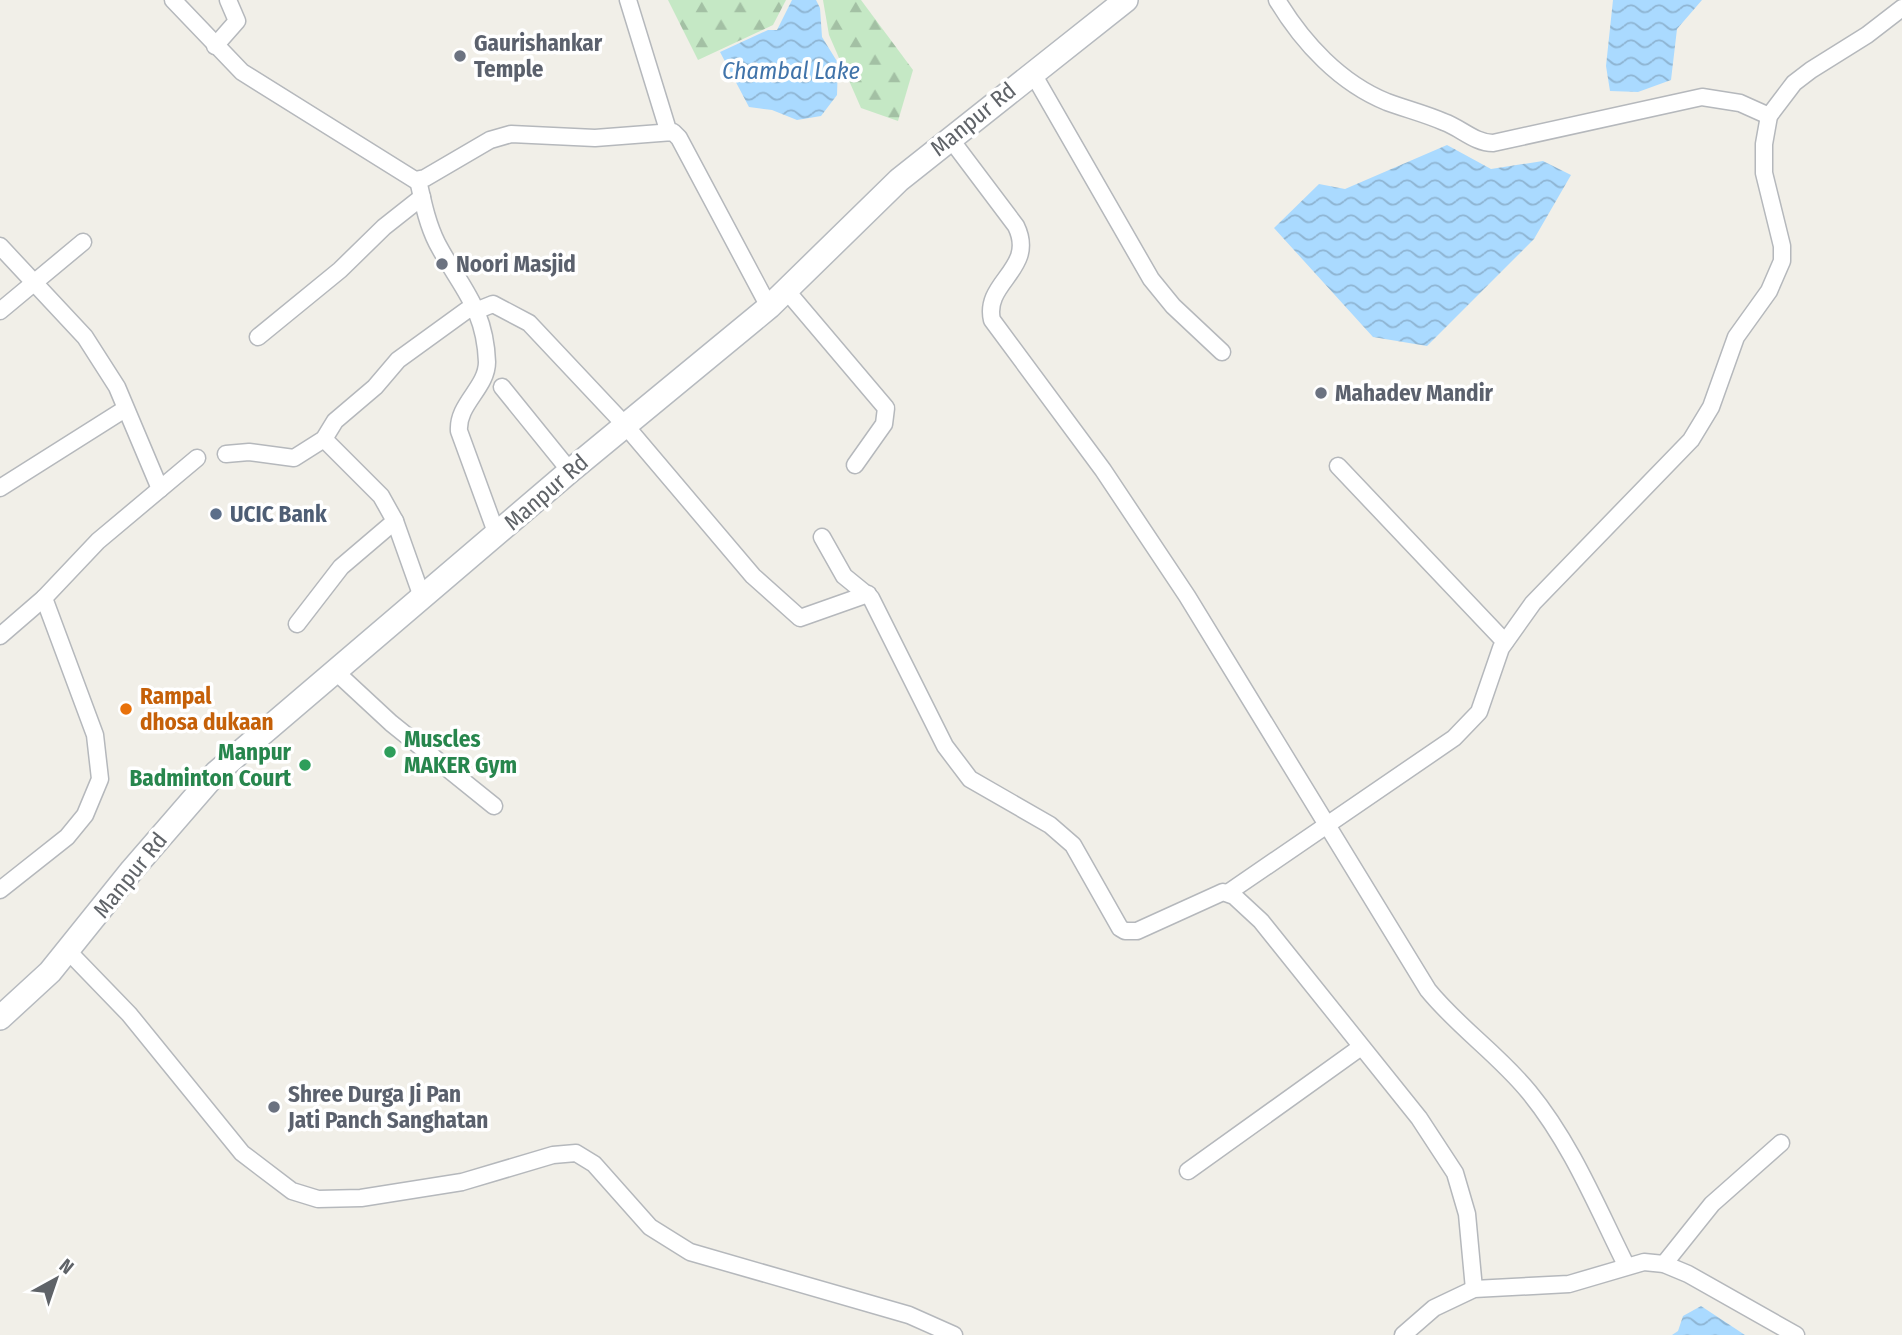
<svg xmlns="http://www.w3.org/2000/svg" width="1902" height="1335" viewBox="0 0 1902 1335" font-family="'Fira Sans Condensed',sans-serif">
	<defs>
		<pattern id="forest-firs" width="22" height="20" patternUnits="userSpaceOnUse" patternTransform="scale(1.75)"><rect width="22" height="20" fill="#c5e8c5"/><path d="M5 1l3.5 6h-7zM16 11l3.5 6h-7z" fill="#a3c0a4"/></pattern>
		<pattern id="water-waves" width="16" height="10" patternUnits="userSpaceOnUse" patternTransform="scale(1.75)"><rect width="16" height="10" fill="#aadaff"/><path d="M0 5q4-4 8 0t8 0" fill="none" stroke="#8eb4d2"/></pattern>
	</defs>
	<rect width="100%" height="100%" fill="#f1efe8"/>
	<!-- forest -->
	<g fill="url(#forest-firs)">
		<path d="M668,0H786L773,25L698,60Z"/>
		<path d="M823,0H861L913,70L898,121L861,108L829,35Z"/>
	</g>
	<!-- water -->
	<g fill="url(#water-waves)">
		<path d="M792,0H816L820,8L822,37L838,63L837,95L821,116L797,120L772,110L749,107L720,52L768,30H777Z"/>
		<path d="M1613,0H1702L1677,29L1671,80L1638,92L1610,91L1606,66Z"/>
		<path d="M1447,145L1491,169L1543,161L1571,175L1534,239L1427,346L1373,337L1274,228L1319,184L1345,189Z"/>
		<path d="M1701,1306L1745,1335H1672L1678,1331L1683,1316Z"/>
	</g>
	<g fill="none" stroke-linecap="round" stroke-linejoin="round">
		<!-- street casing -->
		<g stroke="#b5b8bc" stroke-width="19">
			<g id="street">
				<path d="M173,0L242,72L415,180L425,178L490,140L511,134L595,138L673,132L679,138L769,307"/>
				<path d="M628,0L668,130"/>
				<path d="M1277,0C1303,43 1340,83 1387,102C1406,109 1426,114 1444,122C1461,128 1475,143 1493,143L1702,97L1740,103L1769,116"/>
				<path d="M215,46L237,21L228,0"/>
				<path d="M1032,72L1151,279L1173,306L1222,352"/>
				<path d="M949,137L1016,226C1037,269 983,282 992,320L1103,470L1187,596L1428,990C1458,1027 1499,1055 1529,1092C1571,1143 1597,1207 1626,1265"/>
				<path d="M418,180C423,202 427,223 437,243C460,287 485,307 487,362C487,388 457,404 459,431L497,535"/>
				<path d="M0,246L85,337L117,387L160,489"/>
				<path d="M786,290L886,408L884,424L855,465"/>
				<path d="M0,311L83,242"/>
				<path d="M258,337L340,270L384,227L422,197"/>
				<path d="M502,387L570,471"/>
				<path d="M324,439L381,496L395,521L422,597"/>
				<path d="M226,454L249,452L294,458L324,439L335,421L375,387L398,360L467,310H478L493,304L529,323L625,425L753,576L800,618L868,594"/>
				<path d="M1338,466L1505,642"/>
				<path d="M0,488L125,409"/>
				<path d="M822,537L844,576L871,598L945,746L970,779L1050,825L1073,845L1120,928L1125,931H1137L1223,892L1234,896L1261,921L1419,1118L1455,1173L1467,1214L1474,1289"/>
				<path d="M297,624L341,567L395,521"/>
				<path d="M0,636L44,598L98,541L197,458"/>
				<path d="M336,672L391,723L494,806"/>
				<path d="M0,890L67,837L85,815L100,779L95,735L44,598"/>
				<path d="M1229,892L1454,738L1479,712L1501,648L1533,603L1691,440L1711,407L1736,337L1769,291L1782,261V246L1764,173V144L1769,116L1794,83L1811,70L1867,35L1902,8"/>
				<path d="M68,951L129,1014L242,1153L292,1191L318,1199L361,1198L462,1182L553,1155L576,1153L594,1164L650,1227L690,1252L909,1315L954,1335"/>
				<path d="M1188,1171L1361,1047"/>
				<path d="M1664,1264L1712,1204L1781,1143"/>
				<path d="M1403,1335L1434,1308L1474,1289L1569,1284L1644,1262L1664,1264L1688,1274L1796,1335"/>
			</g>
		</g>
		<!-- secondary casing -->
		<g stroke="#b6babf" stroke-width="26">
			<path id="secondary" d="M0,1018L50,972L132,870L216,773L570,471L769,307L899,180L1126,0"/>
		</g>
		<!-- street -->
		<use href="#street" stroke="#fff" stroke-width="16"/>
		<!-- secondary -->
		<use href="#secondary" stroke="#fff" stroke-width="23"/>
	</g>
	<!-- markers -->
	<g fill="#6b7280" stroke="#fff" stroke-width="2.5">
		<circle cx="460" cy="56" r="7"/>
		<circle cx="442" cy="264" r="7"/>
		<circle cx="1321" cy="393" r="7"/>
		<circle cx="274" cy="1107" r="7"/>
	</g>
	<circle fill="#5c6f8a" stroke="#fff" stroke-width="2.5" cx="216" cy="514" r="7"/>
	<circle fill="#e8710a" stroke="#fff" stroke-width="2.5" cx="126" cy="709" r="7"/>
	<g fill="#2e9e5b" stroke="#fff" stroke-width="2.5">
		<circle cx="390" cy="752" r="7"/>
		<circle cx="305" cy="765" r="7"/>
	</g>
	<g text-anchor="middle" dominant-baseline="central" stroke-width="7" stroke-linejoin="round" paint-order="stroke">
		<!-- worship labels -->
		<g font-size="23" font-weight="bold" fill="#5b616d" stroke="#fff" text-anchor="start">
			<text x="474" y="43">Gaurishankar<tspan x="474" dy="26">Temple</tspan></text>
			<text x="456" y="264">Noori Masjid</text>
			<text x="1335" y="393">Mahadev Mandir</text>
			<text x="288" y="1094">Shree Durga Ji Pan<tspan x="288" dy="26">Jati Panch Sanghatan</tspan></text>
		</g>
		<!-- street labels -->
		<g font-size="23" fill="#5f6368" stroke="#fff">
			<text transform="translate(973 119) rotate(-39)">Manpur Rd</text>
			<text transform="translate(546 492) rotate(-41)">Manpur Rd</text>
			<text transform="translate(130 875) rotate(-51)">Manpur Rd</text>
		</g>
		<!-- service labels -->
		<g font-size="23" font-weight="bold" fill="#4e5e75" stroke="#fff" text-anchor="start">
			<text x="230" y="514">UCIC Bank</text>
		</g>
		<!-- food labels -->
		<g font-size="23" font-weight="bold" fill="#c56008" stroke="#fff" text-anchor="start">
			<text x="140" y="696">Rampal<tspan x="140" dy="26">dhosa dukaan</tspan></text>
		</g>
		<!-- leisure labels -->
		<g font-size="23" font-weight="bold" fill="#27864d" stroke="#fff" text-anchor="start">
			<text x="404" y="739">Muscles<tspan x="404" dy="26">MAKER Gym</tspan></text>
			<text x="291" y="752" text-anchor="end">Manpur<tspan x="291" dy="26">Badminton Court</tspan></text>
		</g>
		<!-- water labels -->
		<g font-size="24" font-style="italic" fill="#4174aa" stroke="#fff">
			<text x="791" y="71">Chambal Lake</text>
		</g>
	</g>
	<!-- north arrow -->
	<g transform="translate(56 1279) rotate(40)" stroke="#ffffff" stroke-width="5" paint-order="stroke">
	<path d="M0-5L12 26L0 18L-12 26Z" fill="#5f6368"/>
	<text y="-10" font-size="19" font-weight="bold" text-anchor="middle" fill="#5f6368">N</text>
	</g>
</svg>
